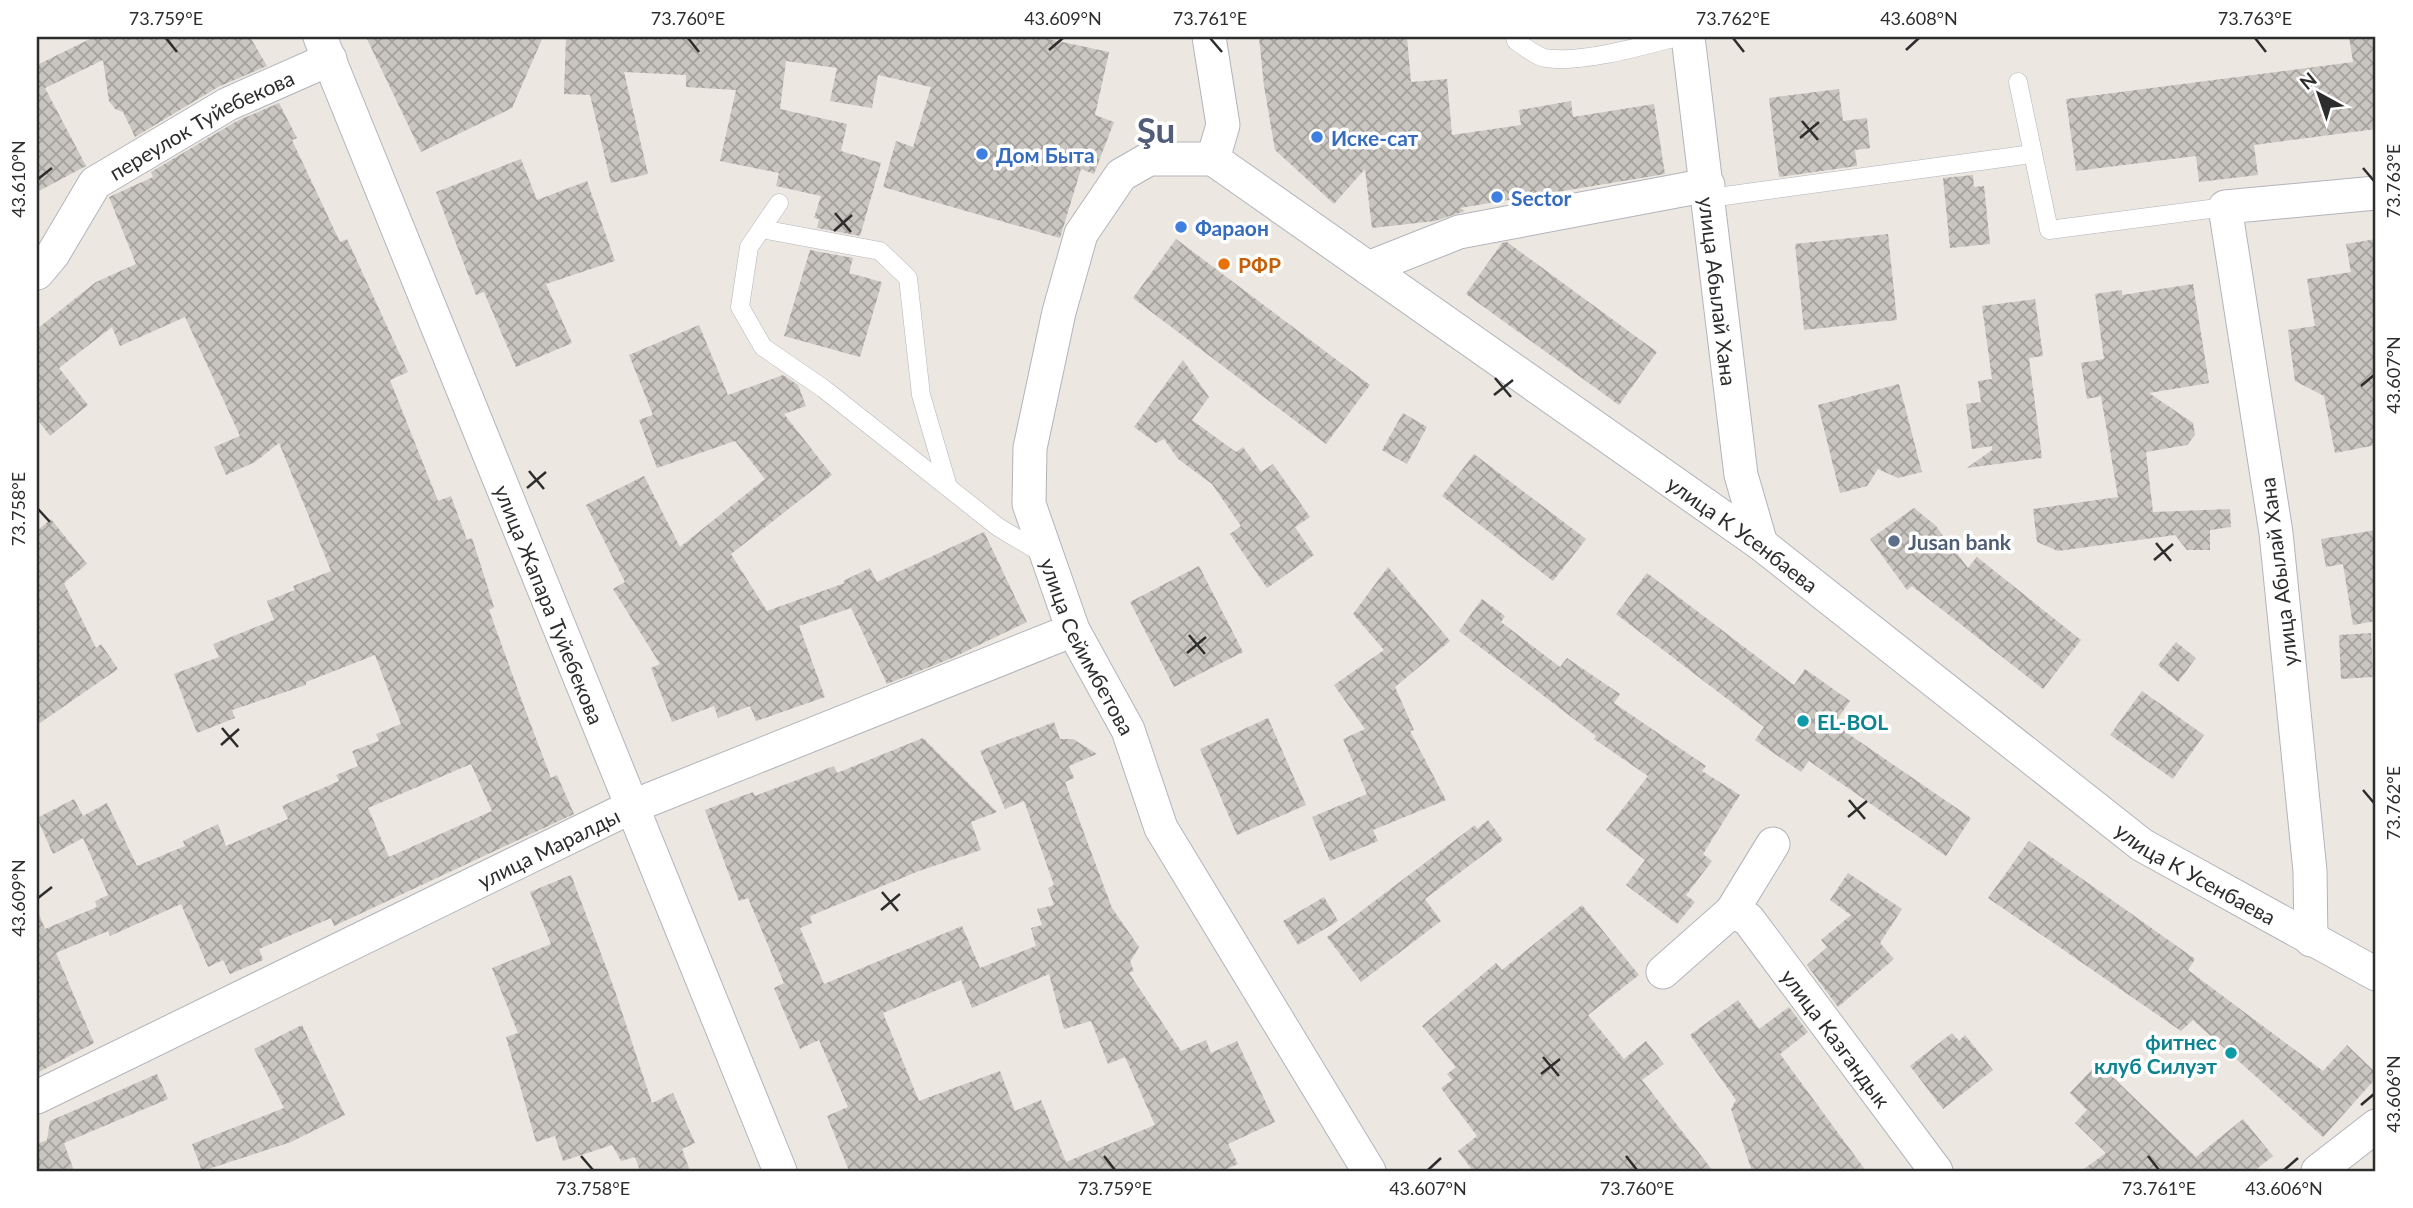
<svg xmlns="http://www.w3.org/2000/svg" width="2413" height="1208" viewBox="0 0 2413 1208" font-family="Lato,sans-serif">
	<defs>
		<pattern id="building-cross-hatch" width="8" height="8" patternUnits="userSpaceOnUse" patternTransform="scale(1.75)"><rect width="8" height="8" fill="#c9c5c0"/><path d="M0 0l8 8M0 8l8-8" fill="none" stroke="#a4a09c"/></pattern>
	</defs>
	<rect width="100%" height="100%" fill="#ede7e2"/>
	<!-- building -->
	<g fill="url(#building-cross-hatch)" fill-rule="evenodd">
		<path d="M94,37H250L267,66L218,87L135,137L123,112L115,109L109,101L103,60L45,88L86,166L37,192V65Z"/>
		<path d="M366,37H543L512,108L421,152Z"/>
		<path d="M566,37H1039L1109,52L1095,115L1114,122L1094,174L1081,169L1060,238L883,187L896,141L913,147L931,87L878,75L872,108L830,101L837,68L786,61L780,109L847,124L841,151L881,163L860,236L817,228L819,219L814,218L821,196L776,186L779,173L720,161L736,90L686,87V75L624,72L648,174L611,183L590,95L564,94Z"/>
		<path d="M1259,37H1407L1411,82L1447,79L1452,135L1521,125L1519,110L1571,101L1573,117L1654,104L1665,174L1460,208L1465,211L1435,221L1372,228L1365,169L1334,204L1275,150L1264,86Z"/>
		<path d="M2349,37H2376V129L2254,145L2258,175L2199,182L2196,156L2076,171L2066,99L2353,62Z"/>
		<path d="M1839,89L1843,121L1867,118L1870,148L1855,150L1857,166L1779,177L1769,98Z"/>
		<path d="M279,103L297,138L292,140L340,242L347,239L408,372L390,380L438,501L451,496L467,540L472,538L494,607L489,610L523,704L551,778L557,775L574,814L334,926L331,918L259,949L263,960L230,974L223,960L208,967L181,904L110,936L108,931L56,953L94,1043L37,1073V909L45,929L97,907L95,901L108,895L83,838L53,854L37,818L74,799L83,816L107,803L137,866L185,846L183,841L218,824L226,846L288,819L282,806L339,781L336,775L358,766L352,751L379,741L376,734L401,724L375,655L306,682V685L232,710L235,718L197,733L174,674L219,657L213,644L274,620L267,601L295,590L293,586L331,571L279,443L255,462L226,475L214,447L240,436L185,317L120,346L112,327L59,368L88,405L50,436L37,419V329L96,282L136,264L109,197L153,177L151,172L237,121ZM471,764L492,811L389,857L368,808Z"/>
		<path d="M521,159L537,200L587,181L615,261L546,284L572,343L516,367L484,292L476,295L436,192Z"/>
		<path d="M1973,175L1974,187L1984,186L1990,244L1950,248L1943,178Z"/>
		<path d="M1888,234L1897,320L1804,330L1795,244Z"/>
		<path d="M1176,239L1370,385L1326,444L1133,298Z"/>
		<path d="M2376,239V445L2335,453L2324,396L2295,381L2288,330L2315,326L2307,279L2351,272L2346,244Z"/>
		<path d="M1507,242L1657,352L1619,405L1466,294L1502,243Z"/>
		<path d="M810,250L853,258L849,273L882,282L860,357L784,336Z"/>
		<path d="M2193,284L2209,383L2149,393L2193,423L2195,435L2187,445L2146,452L2153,512L2230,509L2231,527L2210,530V550H2187L2175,535L2058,551L2037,542L2033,509L2118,497L2101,396L2087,399L2081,363L2104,359L2095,294L2122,290V295Z"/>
		<path d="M2035,299L2043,356L2029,358L2042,458L1967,468L1992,450V446L1972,449L1966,404L1981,402L1978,381L1992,379L1982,306Z"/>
		<path d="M699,325L728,395L783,375L798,385L806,406L784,414L832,475L731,554L767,611L845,583L843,581L870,568L877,582L984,532L1027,622L952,658L887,684L851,608L799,626L825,697L756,721L750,706L718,718L714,706L672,722L651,668L660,664L613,589L625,582L586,505L644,476L680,547L765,479L735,441L657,468L639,420L653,415L629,355Z"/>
		<path d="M1183,360L1209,397L1192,420L1236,452L1243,447L1261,472L1273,464L1310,517L1295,527L1314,555L1267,588L1230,534L1241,526L1212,484L1178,459L1164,439L1156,443L1134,427Z"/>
		<path d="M1899,384L1922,472L1898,478L1878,469L1867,486L1840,493L1818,405Z"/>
		<path d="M1403,413L1427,427L1407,464L1382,450Z"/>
		<path d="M1474,454L1586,539L1553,581L1442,496Z"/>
		<path d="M1914,508L1935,525L1968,568L1977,557L2081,640L2043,689L1912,586L1907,590L1870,539Z"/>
		<path d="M51,519L87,564L64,583L96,648L101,644L118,669L37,725V527L38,530Z"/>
		<path d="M2376,530V621L2353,625L2343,564L2326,567L2321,539Z"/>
		<path d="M1199,566L1243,652L1174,687L1130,602Z"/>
		<path d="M1388,567L1450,641L1395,687L1414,730L1410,731L1446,800L1373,830L1378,841L1330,861L1312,817L1367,794L1343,739L1365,729L1334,685L1384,650L1353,614Z"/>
		<path d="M1647,573L1794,685L1805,669L1850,701L1834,724L1971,818L1946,856L1809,761L1801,772L1755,740L1764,727L1616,614Z"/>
		<path d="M1482,599L1505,616L1501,622L1560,667L1567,658L1620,694L1614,703L1706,766L1702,771L1740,795L1703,854L1712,861L1686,895L1695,902L1677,924L1626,885L1645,860L1606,830L1648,776L1594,739L1596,736L1459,631Z"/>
		<path d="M2371,633L2373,677L2341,679L2339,635Z"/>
		<path d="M2176,642L2196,658L2178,682L2158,665Z"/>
		<path d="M2142,691L2204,735L2173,779L2110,735Z"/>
		<path d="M1268,718L1306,805L1237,835L1200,749Z"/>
		<path d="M1054,722L1060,739H1073L1097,754L1069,766L1074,778L1065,782L1112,908L1139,947L1130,962L1134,971L1129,973L1181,1051L1206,1040L1211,1053L1237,1041L1275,1122L1228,1144L1238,1164L1222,1171H849L827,1116L848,1107L819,1040L800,1049L774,988L784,983L748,898L739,901L705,810L753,792L755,796L834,766L837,773L923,738L997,812L971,822L981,850L919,871L810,916L812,923L800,928L824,984L962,926L980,968L1036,946L1031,928L1042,925L1037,909L1054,905L1048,888L1054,885L1024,801L1005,809L980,751ZM1049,974L1064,1029L1091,1021L1108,1064L1125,1057L1155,1125L1066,1162L1041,1100L1015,1111L1000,1071L919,1101L883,1013L961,980L972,1008Z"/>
		<path d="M1488,820L1503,840L1425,899L1441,921L1361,982L1327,937L1475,825L1477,829Z"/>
		<path d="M2029,841L2195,959L2188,970L2323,1071L2347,1045L2376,1073V1078L2323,1137L2193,1020L2181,1031L1988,898Z"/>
		<path d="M1848,873L1902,909L1880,943L1894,959L1838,1007L1807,965L1827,947L1821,940L1851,915L1830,900Z"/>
		<path d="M571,875L614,988L652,1103L673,1093L695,1143L682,1149L690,1171H640L635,1157L621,1161L612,1145L563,1161L555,1136L536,1142L506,1037L518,1033L492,968L551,944L530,892Z"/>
		<path d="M1324,897L1338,921L1298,945L1283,921Z"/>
		<path d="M1582,905L1639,975L1588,1015L1624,1059L1646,1041L1664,1064L1642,1080L1713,1171H1473L1458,1151L1477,1136L1441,1088L1452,1080L1447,1074L1456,1067L1422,1026L1496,963L1502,970Z"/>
		<path d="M1738,1000L1759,1029L1789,1007L1808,1032L1780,1054L1866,1171H1752L1731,1109L1736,1100L1690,1035Z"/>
		<path d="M302,1025L345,1115L291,1142L202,1171L192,1144L284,1108L254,1049Z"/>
		<path d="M1952,1033L1959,1041L1965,1035L1993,1070L1943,1109L1910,1066Z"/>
		<path d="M2098,1063L2196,1157L2243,1119L2273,1156L2254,1171H2081L2106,1153L2075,1123L2087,1110L2070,1093Z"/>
		<path d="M157,1074L168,1099L64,1143L74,1171H37V1144L47,1140L50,1121Z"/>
	</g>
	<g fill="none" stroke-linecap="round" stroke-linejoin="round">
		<!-- service casing -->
		<g stroke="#b2b4bc" stroke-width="19">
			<g id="service">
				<path d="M1515,37L1516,41C1524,46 1535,56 1545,58C1579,64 1643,46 1677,37"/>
				<path d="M2018,82L2049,230L2225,207"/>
				<path d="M1710,198L2032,154"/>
				<path d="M779,203L749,247L740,307L763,347L824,389L998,527L1045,555"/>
				<path d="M762,229L880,251L908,278L921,395L948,487"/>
			</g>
		</g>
		<!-- minor casing -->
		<g stroke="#b2b4bc" stroke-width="35">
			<g id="minor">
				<path id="s1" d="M320,37L780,1171"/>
				<path d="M1209,37L1223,125L1213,159"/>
				<path id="s2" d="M1688,37L1741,475L1761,544"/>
				<path id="s3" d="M1213,159L1761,544L2142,845L2376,974"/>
				<path id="s4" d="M1213,159H1149L1121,175L1081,234L1059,312L1030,448L1029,504L1073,630L1128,730L1161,828L1369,1171"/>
				<path d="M1368,268L1459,232L1708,185"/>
				<path id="s5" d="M37,273L53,254L95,183L228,104L330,59"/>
				<path id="s6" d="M1732,911L1748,919L1936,1171"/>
				<path d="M2311,940L2310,871L2276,533L2225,207L2376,193"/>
				<path d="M1663,972L1732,911L1773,844"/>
				<path id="s7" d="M37,1097L631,807L1073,630"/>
				<path d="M2318,1171L2376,1126"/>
			</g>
		</g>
		<!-- service -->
		<use href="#service" stroke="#fff" stroke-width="18"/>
		<!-- minor -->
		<use href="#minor" stroke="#fff" stroke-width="33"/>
	</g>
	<!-- ticks -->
	<path fill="none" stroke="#2d2d2d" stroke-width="2.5" d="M166,38L177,52M688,38L699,52M1210,38L1222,52M1733,38L1744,52M2255,38L2266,52M1049,50L1063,38M1906,50L1919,38M1802,121L1818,140M1800,138L1819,122M2363,168L2374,181M38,179L52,168M835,213L851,232M834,231L852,215M1495,378L1511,397M2361,386L2374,375M1494,395L1513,380M529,471L544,489M527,488L546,472M38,509L50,522M2156,543L2171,561M2154,560L2173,544M1189,635L1205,654M1187,653L1206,637M222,728L238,747M221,745L239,729M2363,790L2374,803M1849,800L1865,819M1848,817L1867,801M882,892L898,911M38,898L52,887M881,910L900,894M1543,1057L1559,1076M1541,1074L1560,1059M2361,1105L2374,1094M581,1156L593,1170M1104,1156L1115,1170M1626,1156L1637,1170M2148,1156L2159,1170M1428,1170L1441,1158M2284,1170L2298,1158"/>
	<!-- markers -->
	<g fill="#3f7fe0" stroke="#fff" stroke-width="2.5">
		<circle cx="1317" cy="137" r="7"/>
		<circle cx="982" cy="154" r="7"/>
		<circle cx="1497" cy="197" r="7"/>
		<circle cx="1181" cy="227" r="7"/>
	</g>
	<circle fill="#e8710a" stroke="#fff" stroke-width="2.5" cx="1224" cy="264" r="7"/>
	<circle fill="#5c6f8a" stroke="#fff" stroke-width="2.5" cx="1894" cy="541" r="7"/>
	<g fill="#0f9aa8" stroke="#fff" stroke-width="2.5">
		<circle cx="1803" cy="721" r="7"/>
		<circle cx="2231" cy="1053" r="7"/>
	</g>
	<g text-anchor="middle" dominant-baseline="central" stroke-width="7" stroke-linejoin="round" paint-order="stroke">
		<!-- street labels -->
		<g font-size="21" fill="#2d2d2d" stroke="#fff">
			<text stroke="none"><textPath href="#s5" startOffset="229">переулок Туйебекова</textPath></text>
			<text stroke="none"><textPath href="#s2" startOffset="256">улица Абылай Хана</textPath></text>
			<text stroke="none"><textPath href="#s3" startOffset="649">улица К Усенбаева</textPath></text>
			<text transform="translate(2278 572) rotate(-97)">улица Абылай Хана</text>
			<text stroke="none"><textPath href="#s1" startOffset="612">улица Жапара Туйебекова</textPath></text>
			<text stroke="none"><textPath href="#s4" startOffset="598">улица Сейимбетова</textPath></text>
			<text stroke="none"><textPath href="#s7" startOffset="569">улица Маралды</textPath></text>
			<text stroke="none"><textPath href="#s3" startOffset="1216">улица К Усенбаева</textPath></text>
			<text stroke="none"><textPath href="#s6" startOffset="166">улица Казгандык</textPath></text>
		</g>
		<!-- shop labels -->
		<g font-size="21" font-weight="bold" fill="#366cbe" stroke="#fff" text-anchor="start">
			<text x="1331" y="137">Иске-сат</text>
			<text x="996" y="154">Дом Быта</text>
			<text x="1511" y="197">Sector</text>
			<text x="1195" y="227">Фараон</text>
		</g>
		<!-- food labels -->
		<g font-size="21" font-weight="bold" fill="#c56008" stroke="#fff" text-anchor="start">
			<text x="1238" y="264">РФР</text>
		</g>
		<!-- service labels -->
		<g font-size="21" font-weight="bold" fill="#4e5e75" stroke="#fff" text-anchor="start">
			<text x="1908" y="541">Jusan bank</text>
		</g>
		<!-- culture labels -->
		<g font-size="21" font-weight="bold" fill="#0d838f" stroke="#fff" text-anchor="start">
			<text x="1817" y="721">EL-BOL</text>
			<text x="2217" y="1041" text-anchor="end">фитнес<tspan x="2217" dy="24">клуб Силуэт</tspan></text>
		</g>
		<!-- town labels -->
		<g font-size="35" font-weight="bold" fill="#525d79" stroke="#fff">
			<text x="1156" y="129">Şu</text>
		</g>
	</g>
	<!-- border -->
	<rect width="2413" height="1208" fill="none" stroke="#ffffff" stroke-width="77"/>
	<!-- north arrow -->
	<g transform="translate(2319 94) rotate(320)" stroke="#ffffff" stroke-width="5" paint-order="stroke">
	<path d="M0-5L12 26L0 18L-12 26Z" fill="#2d2d2d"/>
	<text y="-10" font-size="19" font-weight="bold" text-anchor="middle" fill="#2d2d2d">N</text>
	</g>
	<rect x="38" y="38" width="2336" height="1132" fill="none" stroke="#2d2d2d" stroke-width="2.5"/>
	<g font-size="18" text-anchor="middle" fill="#2d2d2d">
		<text x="166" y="25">73.759°E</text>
		<text x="688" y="25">73.760°E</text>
		<text x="1063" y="25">43.609°N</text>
		<text x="1210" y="25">73.761°E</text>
		<text x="1733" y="25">73.762°E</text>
		<text x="1919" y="25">43.608°N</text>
		<text x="2255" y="25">73.763°E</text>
		<text transform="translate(19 179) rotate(-90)" y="6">43.610°N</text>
		<text transform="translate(2394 181) rotate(-90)" y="6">73.763°E</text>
		<text transform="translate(2394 375) rotate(-90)" y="6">43.607°N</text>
		<text transform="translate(19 509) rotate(-90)" y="6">73.758°E</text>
		<text transform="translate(2394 803) rotate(-90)" y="6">73.762°E</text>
		<text transform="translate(19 898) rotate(-90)" y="6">43.609°N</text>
		<text transform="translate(2394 1094) rotate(-90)" y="6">43.606°N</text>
		<text x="593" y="1195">73.758°E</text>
		<text x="1115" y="1195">73.759°E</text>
		<text x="1428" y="1195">43.607°N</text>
		<text x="1637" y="1195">73.760°E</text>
		<text x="2159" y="1195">73.761°E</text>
		<text x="2284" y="1195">43.606°N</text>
	</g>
</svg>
